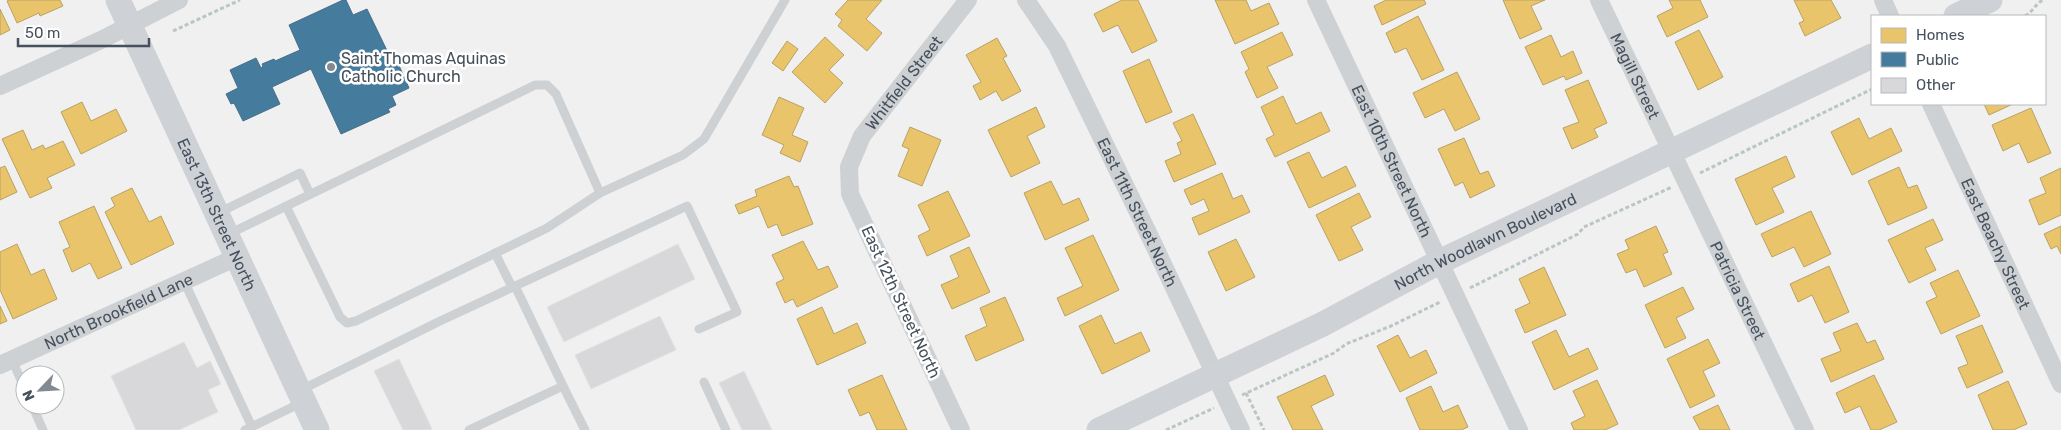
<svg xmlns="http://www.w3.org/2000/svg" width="2061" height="430" viewBox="0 0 2061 430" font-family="Rubik,sans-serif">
	<rect width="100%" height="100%" fill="#f1f0f0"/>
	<!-- homes -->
	<g fill="#e9c46a" stroke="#b8a266">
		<path d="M9,0H60L63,6L40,16L39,13L17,23L7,1Z"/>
		<path d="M848,0H882L866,19L882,33L867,51L838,26L842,20L835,14Z"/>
		<path d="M1122,0H1138L1157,41L1132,53L1118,25L1103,32L1094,14Z"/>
		<path d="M1215,0H1246L1251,11L1269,3L1279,24L1235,44Z"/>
		<path d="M1386,0H1424L1426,4L1382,25L1374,6Z"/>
		<path d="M1503,0H1545L1531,6L1542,29L1520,39Z"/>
		<path d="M1669,0H1700L1708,17L1667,37L1657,16L1673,8Z"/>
		<path d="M1794,0H1831L1841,18L1805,36L1799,23L1804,21Z"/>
		<path d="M0,9L10,30L0,35Z"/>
		<path d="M1418,16L1444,70L1422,80L1406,48L1395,53L1386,33Z"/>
		<path d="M1699,30L1723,77L1698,90L1675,42Z"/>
		<path d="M1282,32L1293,55L1267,67L1278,88L1257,98L1245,72L1249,69L1241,52Z"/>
		<path d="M1551,35L1561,57L1573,51L1582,73L1566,80L1564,76L1543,85L1525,47Z"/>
		<path d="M825,37L844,55L829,70L843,83L825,103L792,72Z"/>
		<path d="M997,38L1007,56L1003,58L1021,91L1002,101L996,91L980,100L973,86L981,82L966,55Z"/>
		<path d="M787,41L798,49L783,71L772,63Z"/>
		<path d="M1149,59L1172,112L1146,123L1123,71Z"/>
		<path d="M1457,72L1480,119L1455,131L1444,109L1425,118L1413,93Z"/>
		<path d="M1588,80L1607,123L1594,129L1598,137L1572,149L1563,128L1579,122L1565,90Z"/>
		<path d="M1283,96L1296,124L1321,112L1330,131L1275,157L1266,139L1274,135L1261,107Z"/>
		<path d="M779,97L804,108L792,135L808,142L800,162L780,153L784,145L762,135Z"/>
		<path d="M82,102L91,121L116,109L127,131L81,154L61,112Z"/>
		<path d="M1984,104H2013L1989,115Z"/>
		<path d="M1036,107L1045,127L1027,136L1040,163L1011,177L988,130Z"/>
		<path d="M2031,108L2051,153L2028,163L2019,143L2003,151L1992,125Z"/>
		<path d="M1193,114L1216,164L1174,182L1165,161L1181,154L1177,143L1182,141L1173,123Z"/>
		<path d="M1859,118L1869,139L1891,128L1902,151L1852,175L1831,132Z"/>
		<path d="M910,127L941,140L922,186L898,176L909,149L902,146Z"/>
		<path d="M23,130L32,150L43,145L45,149L63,141L75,165L47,178L52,188L30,198L2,139Z"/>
		<path d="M1464,138L1480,174L1488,171L1495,186L1470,198L1463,182L1455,186L1438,149Z"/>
		<path d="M1309,152L1322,178L1346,166L1356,186L1309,208L1287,162Z"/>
		<path d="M1786,156L1795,177L1772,188L1784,212L1756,225L1735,179Z"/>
		<path d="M5,166L17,192L0,200V168Z"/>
		<path d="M1899,167L1908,188L1917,185L1927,208L1888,225L1868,181Z"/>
		<path d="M2061,168V215L2039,225L2029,200L2046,193L2040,178Z"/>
		<path d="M1222,173L1233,199L1242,195L1250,212L1199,235L1192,218L1209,211L1204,199L1191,205L1184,190Z"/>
		<path d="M789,176L794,187L798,186L813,224L782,236L777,224L768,228L759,206L739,214L735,205L757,196L755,190Z"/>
		<path d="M1051,181L1063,205L1079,198L1089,220L1045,240L1024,193Z"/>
		<path d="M132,188L149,222L161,216L174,244L131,265L105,212L115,206L111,198Z"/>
		<path d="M948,191L970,236L927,256L918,236L930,230L918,205Z"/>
		<path d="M1359,193L1371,217L1351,227L1363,250L1339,261L1316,215Z"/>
		<path d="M94,206L122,268L98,279L90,263L72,272L63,250L70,247L59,222Z"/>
		<path d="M1811,211L1831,254L1804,267L1794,247L1772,257L1761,234Z"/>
		<path d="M1933,219L1943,240L1925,248L1936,270L1909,283L1888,240Z"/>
		<path d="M1656,226L1668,252L1663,254L1672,274L1644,287L1636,269L1626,273L1617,254L1629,249L1625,240Z"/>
		<path d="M2061,226V254L2057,246L2051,249L2044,234Z"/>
		<path d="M1093,235L1119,290L1065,316L1057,298L1083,286L1065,248Z"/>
		<path d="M1236,239L1255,277L1226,291L1208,252Z"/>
		<path d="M803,241L818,270L828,266L838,287L797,307L793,299L785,303L776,283L784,279L772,255Z"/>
		<path d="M17,244L31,275L44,269L57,299L13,319L0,290V252Z"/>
		<path d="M969,247L990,292L952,309L941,285L959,277L950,256Z"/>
		<path d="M1829,266L1849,312L1825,323L1812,295L1798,302L1790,284Z"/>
		<path d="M1544,267L1566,315L1525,333L1515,310L1530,303L1519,279Z"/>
		<path d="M1958,270L1980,316L1941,334L1926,302L1937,297L1930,283Z"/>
		<path d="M1683,287L1694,309L1676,318L1686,338L1665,348L1645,305Z"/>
		<path d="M1005,297L1024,340L976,361L965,336L987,326L980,308Z"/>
		<path d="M0,306L7,321L0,324Z"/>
		<path d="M822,307L834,334L857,323L866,343L817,365L797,319Z"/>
		<path d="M1101,315L1115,344L1141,332L1150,351L1102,374L1079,326Z"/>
		<path d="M1857,323L1867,343L1875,340L1884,359L1831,382L1821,359L1841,351L1833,333Z"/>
		<path d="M1982,325L2003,372L1967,388L1958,368L1968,364L1956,336Z"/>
		<path d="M1556,330L1569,357L1588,348L1598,369L1554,390L1532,342Z"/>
		<path d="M1398,335L1410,358L1426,350L1437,373L1400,392L1377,346Z"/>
		<path d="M1708,339L1720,363L1703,371L1715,396L1690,408L1667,359Z"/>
		<path d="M882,375L907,430H877L869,412L860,416L848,390Z"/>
		<path d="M1325,375L1334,395L1311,406L1323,430H1293L1277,397Z"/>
		<path d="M1874,375L1897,422L1879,430H1871L1860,406L1845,413L1836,393Z"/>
		<path d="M1597,380L1618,424L1605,430H1574L1571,423L1585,416L1573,391Z"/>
		<path d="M2008,381L2027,424L2013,430H1993L1978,395Z"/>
		<path d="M1431,386L1443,412L1458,405L1468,427L1461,430H1420L1406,398Z"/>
		<path d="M1718,405L1730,430H1700L1693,417Z"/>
	</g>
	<!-- public -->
	<path fill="#457b9d" stroke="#456e8a" d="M343,0H346L353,15L367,9L393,63L397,61L409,88L392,96L396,105L388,109L390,112L341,134L311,69L272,87L280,104L243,121L234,103L231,104L226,94L238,88L230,70L256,58L261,68L263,66L262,64L274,59L275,61L300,50L289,25Z"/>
	<!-- building -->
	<g fill="#d8d8da" stroke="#e2e2e3">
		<path d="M678,244L695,279L564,342L547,307Z"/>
		<path d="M660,316L676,350L591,389L575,355Z"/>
		<path d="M184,342L197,368L210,361L221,384L208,390L218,412L179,430H136L111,376Z"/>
		<path d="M399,359L432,429L430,430H403L374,371Z"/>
		<path d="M744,371L772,430H742L719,383Z"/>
	</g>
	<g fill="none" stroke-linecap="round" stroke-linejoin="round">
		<!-- path -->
		<g stroke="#b9c6c3" stroke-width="3" stroke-dasharray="4 2.5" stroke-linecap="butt">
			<path d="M2025,16C2033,12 2035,4 2043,0"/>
			<path d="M173,31L240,0"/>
			<path d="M1700,173L1872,89"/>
			<path d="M1470,288L1578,234L1584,227L1672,187"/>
			<path d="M1246,393L1264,430"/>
			<path d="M1242,395L1334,353L1346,344L1391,326L1440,302"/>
			<path d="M1166,430L1214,408"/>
		</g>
		<!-- service -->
		<g stroke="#ced1d4" stroke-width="9">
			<path d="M286,206L340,317L347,323L356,321L547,228L600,193L683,155L704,139L785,0"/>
			<path d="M218,213L300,173L310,194"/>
			<path d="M229,234L535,85H547L556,94L600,193"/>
			<path d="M495,253L512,287"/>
			<path d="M184,281L252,427"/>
			<path d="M515,286L563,386"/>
			<path d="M12,360L25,389"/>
			<path d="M704,382L726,430"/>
			<path d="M299,391L438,322L687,206L737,312L699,329"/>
			<path d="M32,405L43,430"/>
			<path d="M245,430L303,402"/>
			<path d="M469,430L563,386L585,430"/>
		</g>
		<!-- minor -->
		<g stroke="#ced1d4" stroke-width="18">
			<path id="s1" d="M1026,0L1057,46L1153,243L1241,430"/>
			<path id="s2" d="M1316,0L1519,430"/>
			<path id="s3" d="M1599,0L1805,430"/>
			<path d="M1883,0L1890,16"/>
			<path d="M0,86L101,40L179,0"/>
			<path id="s4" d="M1931,104L2061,384"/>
			<path id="s5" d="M0,365L237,257"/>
			<path id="s6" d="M961,430L850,194L849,167L862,136L968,0"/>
		</g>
		<!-- secondary -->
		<g stroke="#ced1d5" stroke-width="25">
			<path id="s7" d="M118,0L317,430"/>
			<path d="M1956,16L1990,0"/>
			<path id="s8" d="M1099,430L1321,325L1441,261L1872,56"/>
		</g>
	</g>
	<!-- markers -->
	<circle fill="#828990" stroke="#fff" stroke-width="2" cx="331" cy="67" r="5"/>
	<g text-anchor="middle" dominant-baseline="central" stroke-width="5" stroke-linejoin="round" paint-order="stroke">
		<!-- poi labels -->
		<g font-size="16" fill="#46515d" stroke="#fff" text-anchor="start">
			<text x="341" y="58">Saint Thomas Aquinas<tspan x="341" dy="18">Catholic Church</tspan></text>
		</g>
		<!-- street labels -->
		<g font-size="16" fill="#46515d" stroke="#fff">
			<text stroke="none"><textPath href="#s3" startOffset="84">Magill Street</textPath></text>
			<text stroke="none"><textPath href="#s6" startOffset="389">Whitfield Street</textPath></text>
			<text stroke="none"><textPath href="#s2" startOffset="178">East 10th Street North</textPath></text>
			<text stroke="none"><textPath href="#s1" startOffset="240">East 11th Street North</textPath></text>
			<text stroke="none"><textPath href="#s7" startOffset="236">East 13th Street North</textPath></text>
			<text stroke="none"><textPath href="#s8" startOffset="430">North Woodlawn Boulevard</textPath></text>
			<text stroke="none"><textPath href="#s4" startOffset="154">East Beachy Street</textPath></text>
			<text stroke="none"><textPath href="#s3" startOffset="322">Patricia Street</textPath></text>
			<text transform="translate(901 302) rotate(65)">East 12th Street North</text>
			<text stroke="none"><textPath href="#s5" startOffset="130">North Brookfield Lane</textPath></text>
		</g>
	</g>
	<!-- legend -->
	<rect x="1871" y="15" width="175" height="90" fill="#ffffff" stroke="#b5b9be"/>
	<rect x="1881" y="28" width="25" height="15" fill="#e9c46a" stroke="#b5b9be"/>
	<text x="1916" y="40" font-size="15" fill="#46515d">Homes</text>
	<rect x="1881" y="52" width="25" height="15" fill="#457b9d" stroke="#b5b9be"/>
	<text x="1916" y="65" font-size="15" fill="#46515d">Public</text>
	<rect x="1881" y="78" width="25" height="15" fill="#d8d8da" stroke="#b5b9be"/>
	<text x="1916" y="90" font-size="15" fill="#46515d">Other</text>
	<!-- north arrow -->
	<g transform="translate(40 390) rotate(245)"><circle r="24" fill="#ffffff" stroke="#b5b9be"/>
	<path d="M0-4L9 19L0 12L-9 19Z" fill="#828990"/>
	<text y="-8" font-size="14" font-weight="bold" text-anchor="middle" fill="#46515d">N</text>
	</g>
	<!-- scale -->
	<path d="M18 38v8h131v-8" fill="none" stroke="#46515d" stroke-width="2.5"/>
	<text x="25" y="38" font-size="15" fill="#46515d" stroke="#ffffff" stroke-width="4" paint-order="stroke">50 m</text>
</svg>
